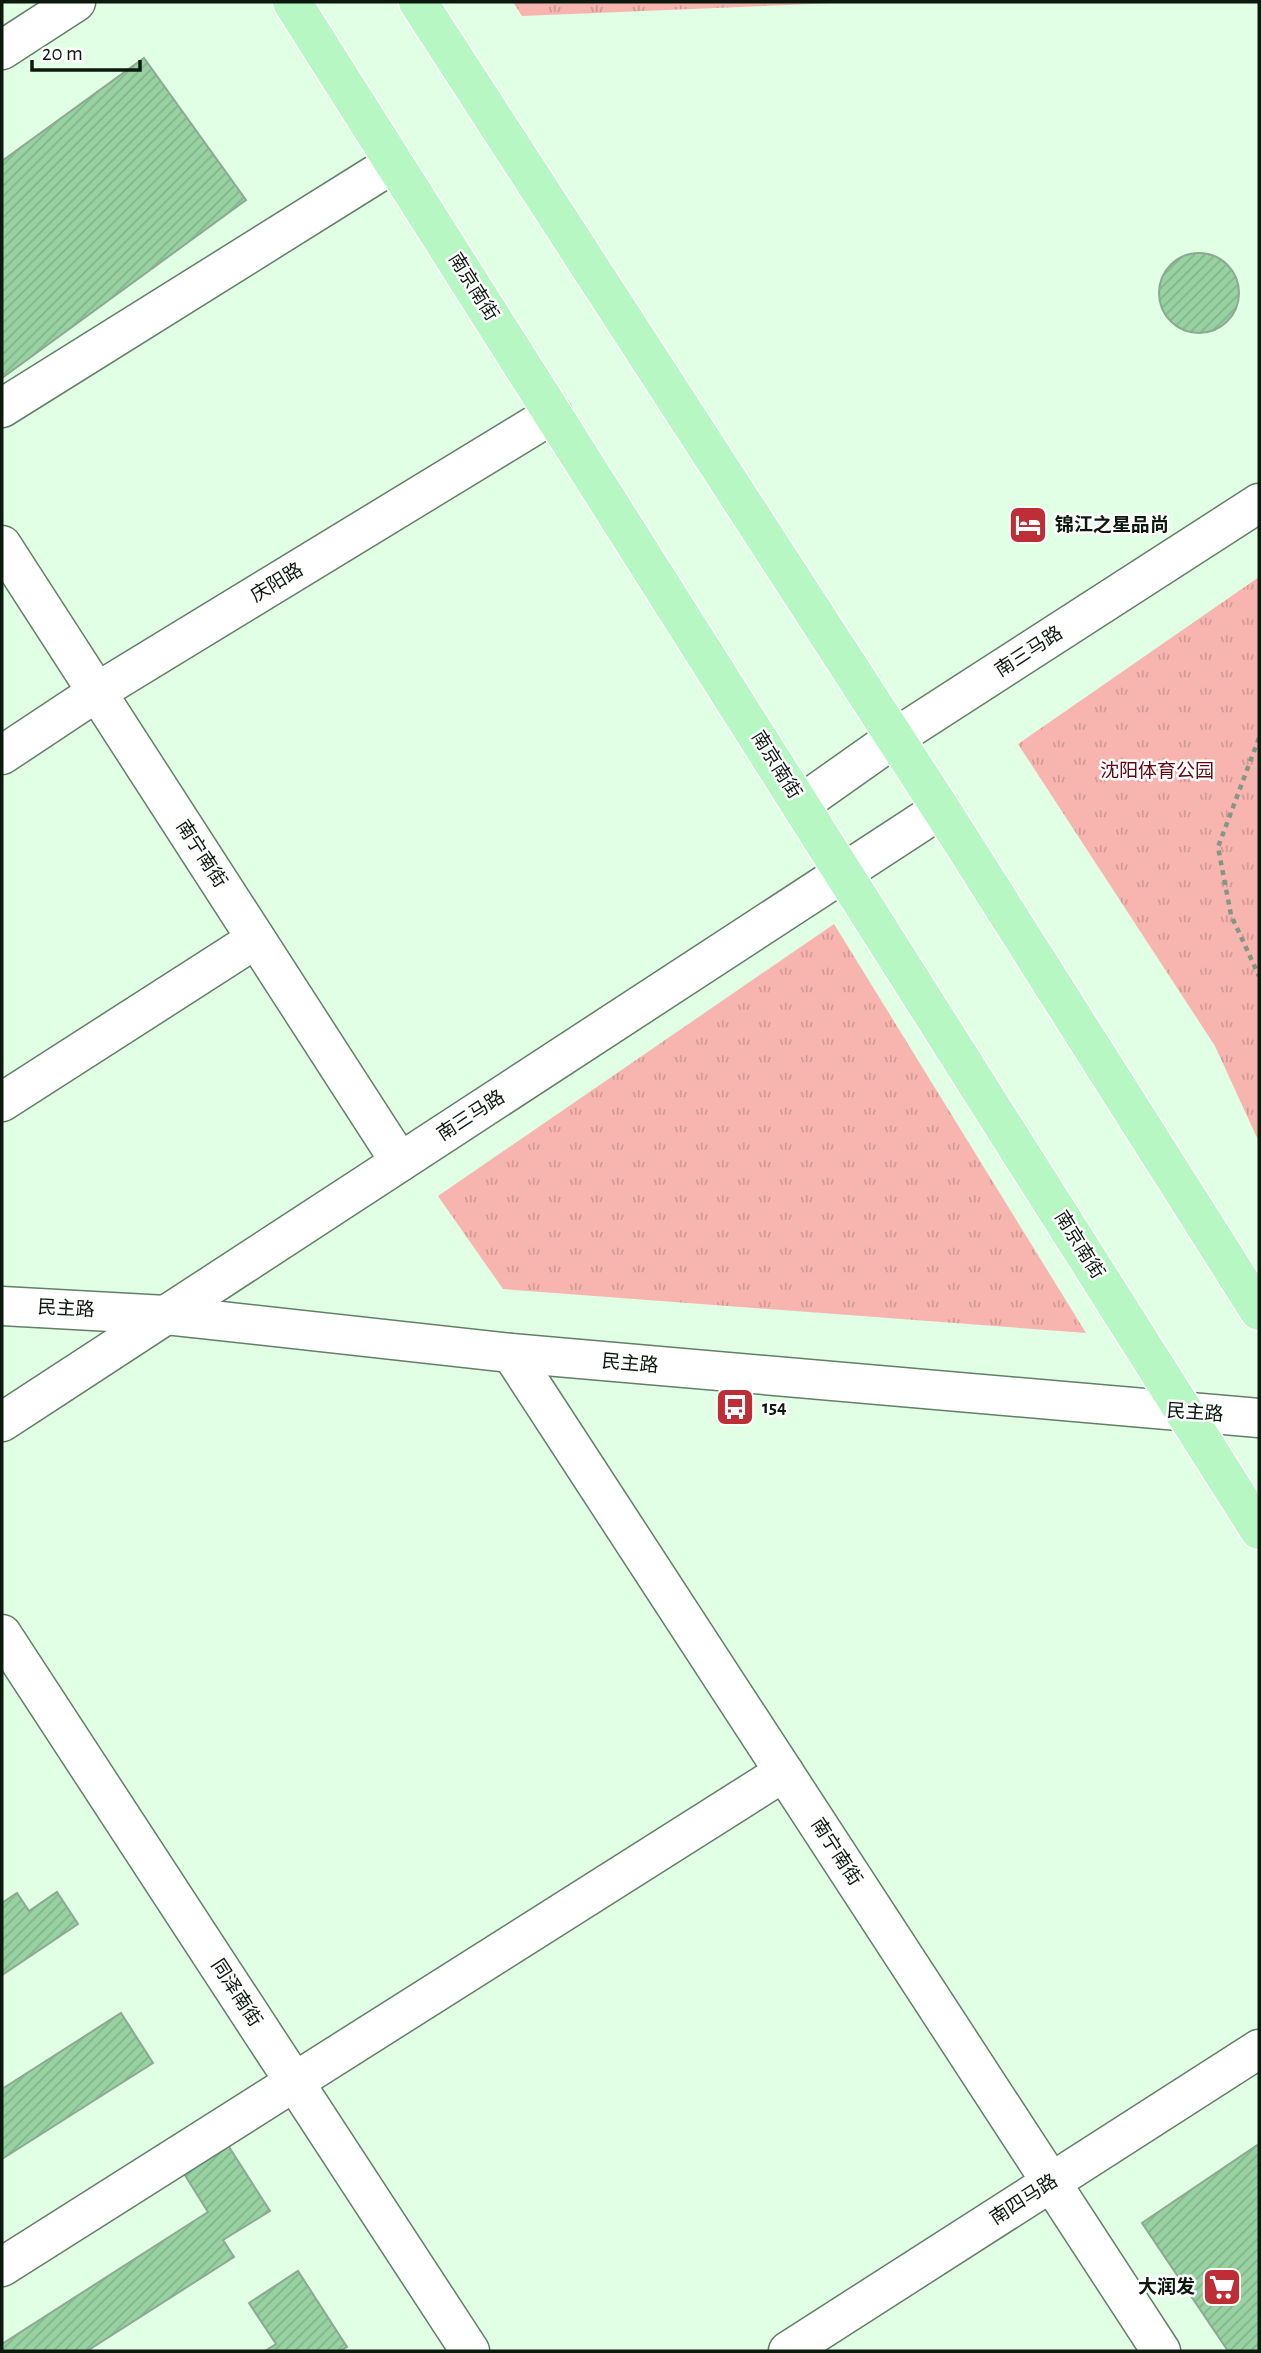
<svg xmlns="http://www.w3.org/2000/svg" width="1261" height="2353" viewBox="0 0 1261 2353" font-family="'Alegreya Sans','Noto Sans SC',sans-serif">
	<defs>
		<pattern id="park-tufts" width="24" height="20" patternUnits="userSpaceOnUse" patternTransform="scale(1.75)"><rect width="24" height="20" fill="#f8b4af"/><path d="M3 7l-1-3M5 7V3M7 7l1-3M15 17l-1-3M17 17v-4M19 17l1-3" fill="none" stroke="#d39a95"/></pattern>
		<pattern id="building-hatch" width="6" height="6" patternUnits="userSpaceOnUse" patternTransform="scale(1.75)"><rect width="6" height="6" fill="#98d2a2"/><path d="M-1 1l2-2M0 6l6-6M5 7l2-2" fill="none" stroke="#82b48a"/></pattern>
	</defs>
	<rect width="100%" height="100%" fill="#e0ffe4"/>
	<!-- park -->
	<g fill="url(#park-tufts)">
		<path d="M513,2H857L522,16Z"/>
		<path d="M1259,577V1142L1215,1046L1018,744Z"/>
		<path d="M834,924L1086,1333L503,1289L438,1196Z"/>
	</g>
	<!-- building -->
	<g fill="url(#building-hatch)" stroke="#8da991" stroke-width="2">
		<path d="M144,58L246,200L2,378V161Z"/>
		<circle cx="1199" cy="293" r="40"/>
		<path d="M57,1892L78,1924L2,1975V1903L17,1893L29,1911Z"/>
		<path d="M121,2013L153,2063L2,2159V2089Z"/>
		<path d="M222,2136L270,2211L223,2240L234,2257L87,2351H2V2344L208,2212L178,2164Z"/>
		<path d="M1259,2144V2351H1228L1142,2223Z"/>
		<path d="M298,2271L347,2347L340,2351H265L276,2344L249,2303Z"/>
	</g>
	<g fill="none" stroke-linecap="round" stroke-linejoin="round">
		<!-- minor casing -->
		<g stroke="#637f67" stroke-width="41">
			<g id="minor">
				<path d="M2,50L76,2"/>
				<path d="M2,408L394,163"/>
				<path d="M2,545L400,1162"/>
				<path d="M2,755L97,692L553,414"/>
				<path d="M801,804L893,739L1259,503"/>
				<path d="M2,1102L256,939"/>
				<path d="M2,1306L166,1315L511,1353L1259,1418"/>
				<path d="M511,1353L1161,2351"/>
				<path d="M2,1422L941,809"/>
				<path d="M2,1634L470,2351"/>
				<path d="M2,2267L784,1772"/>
				<path d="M788,2351L1259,2049"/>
			</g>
		</g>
		<!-- major casing -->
		<g stroke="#fff" stroke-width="41">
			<g id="major">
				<path d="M292,2L1259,1530"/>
				<path d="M418,2L941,809L1259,1311"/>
			</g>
		</g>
		<!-- path -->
		<path stroke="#829885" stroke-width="4.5" stroke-dasharray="5 5" stroke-linecap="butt" d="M1259,738L1218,847L1231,915L1259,976"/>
		<!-- minor -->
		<use href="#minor" stroke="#fff" stroke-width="38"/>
		<!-- major -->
		<use href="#major" stroke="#b6f7c4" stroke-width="38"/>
	</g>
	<!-- icons -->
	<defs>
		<g id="hotel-square" transform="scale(2.0125)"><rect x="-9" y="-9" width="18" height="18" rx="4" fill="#be2e36" stroke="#fff"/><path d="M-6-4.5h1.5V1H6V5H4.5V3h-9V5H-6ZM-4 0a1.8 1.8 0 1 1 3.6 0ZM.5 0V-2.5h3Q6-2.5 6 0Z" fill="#fff"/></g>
		<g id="bus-square" transform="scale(2.0125)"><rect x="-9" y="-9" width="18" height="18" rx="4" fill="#be2e36" stroke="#fff"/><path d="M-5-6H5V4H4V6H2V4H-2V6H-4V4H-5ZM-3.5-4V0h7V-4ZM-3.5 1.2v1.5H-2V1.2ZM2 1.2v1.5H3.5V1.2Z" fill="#fff"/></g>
		<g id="supermarket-square" transform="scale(2.0125)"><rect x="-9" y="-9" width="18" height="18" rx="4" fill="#be2e36" stroke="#fff"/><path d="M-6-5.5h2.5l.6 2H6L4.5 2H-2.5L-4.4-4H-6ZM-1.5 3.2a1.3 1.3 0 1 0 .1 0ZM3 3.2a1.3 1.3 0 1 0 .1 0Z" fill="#fff"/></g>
	</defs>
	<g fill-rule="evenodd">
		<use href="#hotel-square" x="1028" y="525"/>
		<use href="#bus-square" x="735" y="1407"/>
		<use href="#supermarket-square" x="1222" y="2287"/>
	</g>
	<g text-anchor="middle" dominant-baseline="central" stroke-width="5" stroke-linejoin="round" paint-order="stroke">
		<!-- street labels -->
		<g font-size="19" fill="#0d180f" stroke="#fff">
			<text transform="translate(473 287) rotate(58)">南京南街</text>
			<text transform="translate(277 583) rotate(-31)">庆阳路</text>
			<text transform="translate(1029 652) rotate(-33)">南三马路</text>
			<text transform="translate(776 765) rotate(58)">南京南街</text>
			<text transform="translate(201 854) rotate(57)">南宁南街</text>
			<text transform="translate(471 1116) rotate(-33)">南三马路</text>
			<text transform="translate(1079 1245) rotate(58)">南京南街</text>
			<text transform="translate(66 1309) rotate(3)">民主路</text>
			<text transform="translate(630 1364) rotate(5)">民主路</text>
			<text transform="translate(1195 1413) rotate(4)">民主路</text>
			<text transform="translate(836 1852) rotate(57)">南宁南街</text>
			<text transform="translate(236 1993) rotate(57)">同泽南街</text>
			<text transform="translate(1024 2200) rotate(-33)">南四马路</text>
		</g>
		<!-- poi labels -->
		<g font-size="19" font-weight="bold" fill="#0d180f" stroke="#fff" text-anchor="start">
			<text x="1055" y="525">锦江之星品尚</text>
			<text x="762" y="1407">154</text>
			<text x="1195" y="2287" text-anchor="end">大润发</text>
		</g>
		<!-- park labels -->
		<g font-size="19" fill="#620712" stroke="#fff">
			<text x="1157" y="771">沈阳体育公园</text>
		</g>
	</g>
	<!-- border -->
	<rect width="1261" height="2353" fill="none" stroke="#0d180f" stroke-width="7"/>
	<!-- scale -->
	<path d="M32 60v10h108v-10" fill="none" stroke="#0d180f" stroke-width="3.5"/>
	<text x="42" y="60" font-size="21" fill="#0d180f" stroke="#ffffff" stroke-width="5" paint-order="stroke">20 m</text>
</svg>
